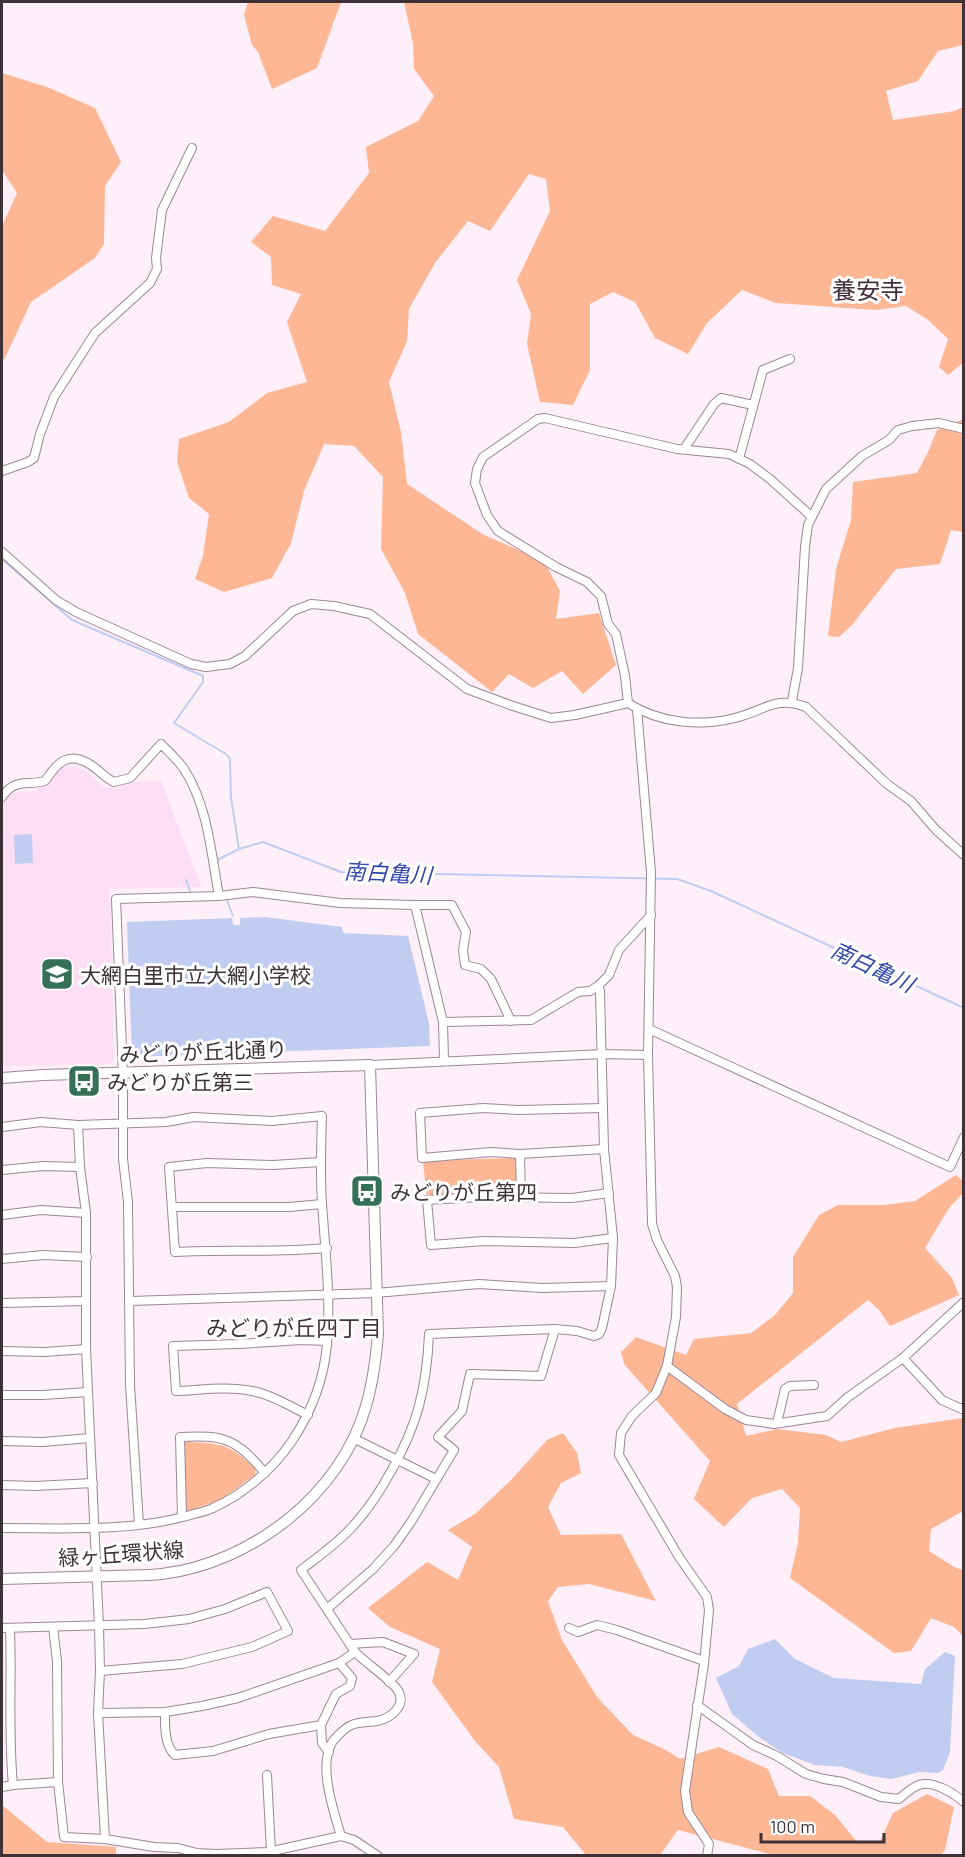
<svg xmlns="http://www.w3.org/2000/svg" width="965" height="1857" viewBox="0 0 965 1857" font-family="Barlow,'Noto Sans JP',sans-serif">
	<rect width="100%" height="100%" fill="#feeff9"/>
	<!-- built -->
	<path fill="#fedef4" d="M75,766L87,772L105,788H117L131,782L161,781L201,887L110,889L114,1060L112,1064L2,1066V804L7,797L19,791L32,792L43,786L62,767Z"/>
	<!-- green -->
	<g fill="#fdb794">
		<path d="M248,2H341L317,68L272,89L258,52L252,45L244,15Z"/>
		<path d="M404,2H963V45L938,51L918,81L886,91L893,120L955,111L963,107V363L948,375L939,367L948,339L928,320L906,306L875,310L776,303L742,290L707,323L688,354L655,338L635,302L613,292L590,304V370L573,405L540,402L527,344L531,314L517,280L550,211L546,179L529,174L490,231L468,221L435,263L409,309L407,341L389,382L401,432L407,484L484,535L544,561L560,591L556,619L599,613L616,665L583,694L562,671L533,688L509,674L492,692L418,634L405,593L381,549L383,477L354,446L324,444L304,491L291,543L272,578L224,592L195,579L203,556L209,514L189,498L177,462L179,439L229,422L267,393L307,382L287,322L301,294L272,285L271,257L251,242L273,216L325,231L369,173L366,147L418,121L434,96L414,69L413,43Z"/>
		<path d="M2,73L47,87L95,108L121,162L105,186L104,244L95,258L31,302L4,360L2,357V226L17,193L2,170Z"/>
		<path d="M963,419V532L951,530L940,564L896,569L852,625L839,637L828,636L836,569L851,520L853,482L917,473L927,454L937,430Z"/>
		<path d="M516,1158L517,1195L427,1197L423,1162L473,1159Z"/>
		<path d="M956,1175L963,1181V1193L949,1208L925,1248L952,1278L959,1295L890,1326L879,1310L868,1300L737,1404L746,1436L777,1429L826,1435L841,1442L895,1428L963,1418V1511L931,1529L929,1551L954,1567L963,1570V1636L954,1627L931,1618L911,1651L894,1653L790,1578L798,1543L800,1508L782,1489L752,1498L724,1527L694,1499L710,1461L624,1364L621,1352L636,1337L686,1355L694,1339L751,1333L774,1316L793,1293V1257L819,1215L838,1205H884L915,1201Z"/>
		<path d="M563,1433L577,1453L581,1473L561,1483L548,1507L561,1535L621,1534L656,1601L589,1584L558,1587L548,1601L562,1640L597,1697L633,1735L666,1750L680,1759L719,1747L768,1769L779,1796H810L835,1815L858,1843L880,1841L893,1813L927,1794L954,1807L945,1850L940,1856L774,1855L678,1830L660,1855H586L563,1827L514,1819L499,1767L475,1741L432,1682L440,1649L390,1627L368,1608L427,1562L458,1580L472,1547L448,1530L475,1514L511,1480L547,1440Z"/>
		<path d="M186,1442C222,1443 229,1444 256,1469L255,1475L220,1500L186,1512L183,1445Z"/>
		<path d="M2,1805L47,1842L116,1847V1855H2Z"/>
	</g>
	<!-- water -->
	<g fill="#c0cdf1">
		<path d="M32,834L33,863L15,864L14,835Z"/>
		<path d="M265,917L342,927L343,933L408,936L429,1023L430,1046L132,1057L127,922L232,918L233,925H240V918Z"/>
		<path d="M775,1639L795,1659L834,1678L921,1684L925,1669L945,1652L955,1656L950,1752L943,1770L938,1773L919,1772L891,1779L870,1776L843,1767L815,1765L783,1753L760,1738L732,1714L716,1678L739,1666L748,1649Z"/>
	</g>
	<g fill="none" stroke-linecap="round" stroke-linejoin="round">
		<!-- stream -->
		<g stroke="#c0cdf1" stroke-width="2">
			<path d="M2,559L72,620L203,676V682L174,723L226,754L230,759L231,798L239,849"/>
			<path d="M217,860L239,849L263,842L341,872L677,879L711,891L964,1008"/>
			<path d="M186,880L191,894"/>
			<path d="M226,898L233,916"/>
		</g>
		<!-- minor casing -->
		<g stroke="#9d8695" stroke-width="10">
			<g id="minor">
				<path d="M684,449L714,404L721,398L753,405"/>
				<path d="M739,459L763,370L790,359"/>
				<path d="M2,471L28,462L34,458L40,434L54,397L95,333L150,283L157,269L156,258L162,210L192,148"/>
				<path d="M2,552L56,600L76,612L191,664L206,667L230,664L245,656L293,611L311,604L334,606L370,614L467,689L513,706L551,718L575,715L628,703C659,723 700,727 735,718C764,711 776,695 806,707L887,784L911,801L936,830L964,855"/>
				<path d="M792,701L798,668L805,547L808,525L826,489L862,456L889,440L898,430L912,426L939,423L964,429"/>
				<path d="M628,703L625,676L616,634L608,624L601,596L587,582L556,567L498,531L487,515L475,483L477,469L483,457L538,419L545,418L677,449L729,454L750,464L770,479L811,516"/>
				<path d="M637,709L651,872L648,1055L652,1224L657,1240L675,1276L677,1287L676,1317L667,1366L656,1393L632,1416L621,1433L619,1455L679,1557L707,1597L709,1610L704,1664L685,1791L688,1812L709,1844L707,1856"/>
				<path d="M2,797C15,778 25,786 45,781C57,763 68,750 91,765C99,770 105,778 114,782L130,778L161,744C169,752 178,760 184,769C208,806 211,853 219,896"/>
				<path d="M415,905H452L466,932L463,950L465,965L481,969L491,979L511,1021"/>
				<path d="M443,1022L531,1020L578,992L590,991L598,986L609,975L619,950L651,915"/>
				<path d="M649,1029L950,1167L964,1137"/>
				<path d="M370,1065L603,1054L648,1055"/>
				<path d="M603,1108L519,1110L483,1108L420,1113L422,1158L491,1152L520,1154L604,1149"/>
				<path d="M78,1125L80,1167L86,1213V1349L99,1626L100,1671L98,1713L105,1839"/>
				<path d="M2,1127L41,1122L78,1125L166,1122L194,1117L272,1121L322,1116C321,1145 320,1174 322,1203C325,1249 331,1297 327,1344C324,1380 312,1411 292,1441C273,1469 244,1494 213,1508C205,1512 196,1513 187,1516C128,1532 63,1528 2,1528"/>
				<path d="M520,1154L521,1198"/>
				<path d="M321,1162L273,1165L207,1163L169,1167L175,1252C226,1249 276,1253 327,1248"/>
				<path d="M2,1170L43,1166L80,1167"/>
				<path d="M609,1193L572,1198L480,1197L427,1200L431,1245L484,1241L574,1243L613,1238"/>
				<path d="M173,1207H289L322,1204"/>
				<path d="M2,1215L41,1210L86,1213"/>
				<path d="M2,1259L43,1255L87,1257"/>
				<path d="M130,1301L376,1293L479,1284L542,1288L611,1286"/>
				<path d="M2,1303L86,1301"/>
				<path d="M2,1351L44,1352L86,1349"/>
				<path d="M903,1358L942,1400L964,1410"/>
				<path d="M667,1366L725,1409L746,1420L774,1424L827,1416L848,1397L903,1358L964,1302"/>
				<path d="M2,1395H43L87,1392"/>
				<path d="M308,1415C290,1406 272,1395 252,1391C227,1386 201,1390 176,1391L173,1346L239,1344L302,1340L327,1341"/>
				<path d="M777,1423L785,1389L790,1386L814,1385"/>
				<path d="M353,1438L436,1479"/>
				<path d="M2,1441L43,1442L90,1438"/>
				<path d="M2,1485L35,1486L93,1483"/>
				<path d="M182,1517L180,1437C225,1435 235,1438 265,1473"/>
				<path d="M139,1524L130,1385L128,1202L123,1159V1074L116,899L219,896L253,892L340,903L415,905L443,1022L444,1060"/>
				<path d="M327,1609L373,1569L394,1546L411,1522L454,1450L438,1437L462,1411L470,1374L541,1376L555,1329"/>
				<path d="M53,1627L57,1661L58,1782L64,1837L105,1839L154,1847L178,1848L197,1853L216,1854L268,1852L341,1836L354,1840L378,1856"/>
				<path d="M2,1628L144,1624L189,1619L225,1609L267,1592L288,1631L252,1647L182,1664L100,1671"/>
				<path d="M10,1628C12,1680 8,1732 13,1785"/>
				<path d="M569,1628L578,1632L597,1625L617,1630L704,1661"/>
				<path d="M350,1644L383,1642L414,1654L389,1682"/>
				<path d="M697,1705L753,1745L777,1756L806,1774L824,1779L843,1782L881,1797L899,1799C905,1794 912,1787 919,1785C933,1780 953,1793 964,1802"/>
				<path d="M165,1712C165,1725 164,1745 175,1755L213,1751L269,1734L321,1725L336,1694L350,1686L352,1678L339,1663"/>
				<path d="M98,1713L165,1712L202,1706L238,1698L339,1663L355,1652L301,1570C319,1556 338,1543 353,1526C379,1498 409,1444 419,1406C425,1383 428,1359 429,1334L555,1329L577,1331L594,1336L599,1334L602,1328L611,1286L613,1238L604,1149L600,991L598,986"/>
				<path d="M321,1725L322,1743L329,1752"/>
				<path d="M267,1775L271,1851"/>
				<path d="M2,1787L13,1785L58,1782"/>
				<path d="M341,1836C334,1812 317,1764 333,1741C338,1735 347,1726 354,1724C362,1722 370,1722 377,1721C392,1718 408,1704 397,1689C388,1678 366,1663 355,1652"/>
			</g>
		</g>
		<!-- tertiary casing -->
		<g stroke="#9d8695" stroke-width="12">
			<path id="tertiary" d="M2,1078L43,1075L370,1065L378,1334C376,1358 373,1382 366,1406C341,1494 252,1563 162,1574C145,1576 128,1575 111,1576C75,1577 38,1578 2,1579"/>
		</g>
		<!-- minor -->
		<use href="#minor" stroke="#fff" stroke-width="8"/>
		<!-- tertiary -->
		<use href="#tertiary" stroke="#fff" stroke-width="10"/>
	</g>
	<!-- icons -->
	<defs>
		<g id="school-square" transform="scale(1.725)"><rect x="-9" y="-9" width="18" height="18" rx="4" fill="#367059" stroke="#fff"/><path d="M0-5L7-2L0 1L-7-2ZM-4 1L0 2.5L4 1V4Q0 6-4 4Z" fill="#fff"/></g>
		<g id="bus-square" transform="scale(1.725)"><rect x="-9" y="-9" width="18" height="18" rx="4" fill="#367059" stroke="#fff"/><path d="M-5-6H5V4H4V6H2V4H-2V6H-4V4H-5ZM-3.5-4V0h7V-4ZM-3.5 1.2v1.5H-2V1.2ZM2 1.2v1.5H3.5V1.2Z" fill="#fff"/></g>
	</defs>
	<g fill-rule="evenodd">
		<use href="#school-square" x="57" y="974"/>
		<use href="#bus-square" x="84" y="1081"/>
		<use href="#bus-square" x="367" y="1191"/>
	</g>
	<g text-anchor="middle" dominant-baseline="central" stroke-width="6" stroke-linejoin="round" paint-order="stroke">
		<!-- poi labels -->
		<g font-size="21" fill="#3c3238" stroke="#fff" text-anchor="start">
			<text x="80" y="974">大網白里市立大網小学校</text>
			<text x="107" y="1081">みどりが丘第三</text>
			<text x="390" y="1191">みどりが丘第四</text>
		</g>
		<!-- street labels -->
		<g font-size="21" fill="#3c3238" stroke="#fff">
			<text transform="translate(203 1051) rotate(-2)">みどりが丘北通り</text>
			<text transform="translate(121 1553) rotate(-4)">緑ヶ丘環状線</text>
		</g>
		<!-- water labels -->
		<g font-size="22" font-style="italic" fill="#3247aa" stroke="#fff">
			<text transform="translate(388 872) rotate(3)">南白亀川</text>
			<text transform="translate(873 966) rotate(25)">南白亀川</text>
		</g>
		<!-- neighbourhood labels -->
		<g font-size="22" fill="#44303d" stroke="#fff">
			<text x="294" y="1327">みどりが丘四丁目</text>
		</g>
		<!-- quarter labels -->
		<g font-size="24" fill="#44303d" stroke="#fff">
			<text x="868" y="289">養安寺</text>
		</g>
	</g>
	<!-- border -->
	<rect width="965" height="1857" fill="none" stroke="#3c3238" stroke-width="6"/>
	<!-- scale -->
	<path d="M761 1833v9h123v-9" fill="none" stroke="#3c3238" stroke-width="3"/>
	<text x="770" y="1833" font-size="18" fill="#3c3238" stroke="#ffffff" stroke-width="4.5" paint-order="stroke">100 m</text>
</svg>
